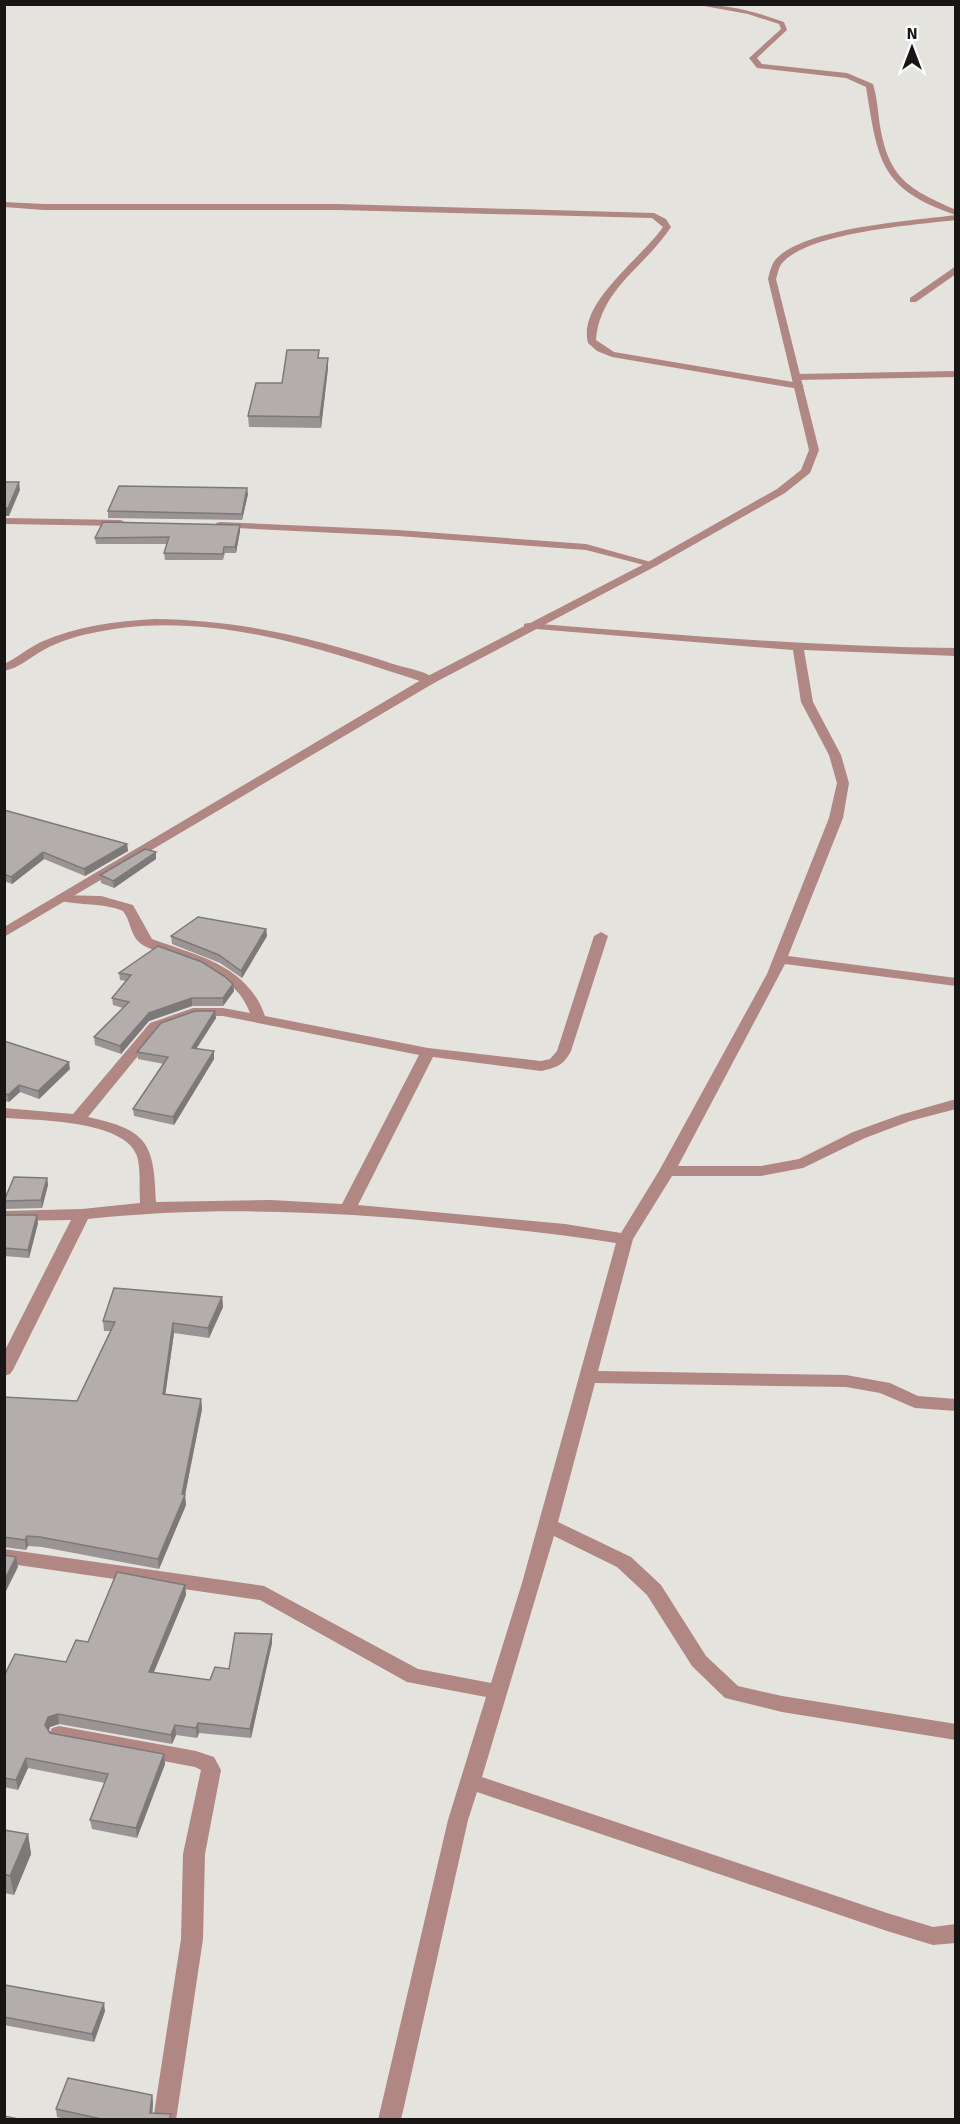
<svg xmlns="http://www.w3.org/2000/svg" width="960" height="2124" viewBox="0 0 960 2124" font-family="Signika,sans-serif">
	<rect width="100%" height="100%" fill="#e5e3dd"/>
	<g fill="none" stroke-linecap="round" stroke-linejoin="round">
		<!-- minor -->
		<g fill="#b08783" fill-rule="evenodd">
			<path d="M693,4C725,4 754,11 784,22L787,30L757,58L762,64L847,73L873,84C877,97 878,112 880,126C889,179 909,189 956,210V215C879,189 878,160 866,87L846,78L757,68L749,58L781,29L779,24L748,14Z"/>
			<path d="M4,202L44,204H338L654,213L666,219L671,227C645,267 600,289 596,340L614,352L799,383L804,386L799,389L612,357L597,351L588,343C577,303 642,258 663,227L652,218L338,210H44L4,207Z"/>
			<path d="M956,266V274L916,302H910V298Z"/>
			<path d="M956,371V377L797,380L792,377L797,374Z"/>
			<path d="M4,518L121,520L126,523L121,526L4,524Z"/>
			<path d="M220,522L398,530L586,544L658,564L652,567L586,550L398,536L216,527V523Z"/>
			<path d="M155,619C239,620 315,638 393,664C406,668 427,671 436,680L434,683H426C315,647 201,606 83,635C68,639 53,644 40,652C28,659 19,668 4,671V664C17,658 28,648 41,642C77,626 116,621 155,619Z"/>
			<path d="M528,623C670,634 813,647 956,648V656L804,650L813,702L841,755L849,783L843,818L788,956L956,978V986L785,964L678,1166H761L799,1159L853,1132L900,1115L956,1099V1109L910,1121L865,1138L803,1168L761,1176H672L633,1239L598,1371L846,1375L890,1383L918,1396L956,1399V1411L915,1408L880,1393L846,1387L595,1383L558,1522L631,1557L661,1585L706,1656L738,1686L782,1696L956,1724V1740L782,1712L725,1698L692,1666L647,1595L617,1567L554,1536L482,1777L887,1913L933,1927L956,1924V1943L933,1945L887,1931L477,1792L468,1820L401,2120H378L448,1820L486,1697L407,1682L260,1600L4,1563V1549L264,1586L418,1669L491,1683L522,1583L616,1243C562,1234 507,1229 452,1223C331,1211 210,1206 88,1219L13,1370L10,1374L4,1376V1352L71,1220L4,1221V1211L82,1209L140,1203C139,1188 141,1170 137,1156C125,1120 36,1120 4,1118V1108L73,1114L150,1023L193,1008H223L250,1013C237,977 199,965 166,953C158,951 147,949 140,943C130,935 131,921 123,911C105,902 65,906 56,898L58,895L101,896L133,905L152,939C198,956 247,965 265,1016L428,1048L541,1061L550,1059L557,1051L594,936L601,932L608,936L571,1051C564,1065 556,1068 541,1071L433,1057L358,1205L565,1224L621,1233L659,1171L767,974L829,818L837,783L829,755L801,702L793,650L524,628V624ZM195,1016H223L419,1055L342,1204L271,1200L156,1202C154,1143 148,1130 88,1117L160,1029Z"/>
			<path d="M59,1726L196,1751L214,1757L221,1770L205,1854L203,1939L176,2120H153L181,1939L183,1854L201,1770L195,1767L52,1740L49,1734L52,1728Z"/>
		</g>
		<!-- tertiary -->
		<path fill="#b08783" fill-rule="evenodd" d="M956,215V220C914,225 812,232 783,262C779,266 778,273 776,279L819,450L810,473L785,493L656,566L434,683L4,937V927L426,677L648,562L777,489L801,470L809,450L768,279C770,272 771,264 777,258C809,227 911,221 956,215Z"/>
	</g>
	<!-- wall -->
	<g fill="#9a9594">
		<path d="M319,350V358L328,368L321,428L249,427L248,416L282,383Z"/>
		<path d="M248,494L242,520L108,518V511Z"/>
		<path d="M240,525V531L236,553H225L223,560H165L164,553L167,544H96L95,538Z"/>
		<path d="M4,810L127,844L128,851L85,876L44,859L12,884L4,881Z"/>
		<path d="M156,852V859L114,888L101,883L100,875Z"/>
		<path d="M266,929L267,936L242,978L220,963L172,944L171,936Z"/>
		<path d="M119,973L233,984L234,991L223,1006H192L149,1021L121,1054L95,1045L94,1037L123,1008L113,1005L112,998L126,981L120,980Z"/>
		<path d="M215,1011L216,1018L197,1048L214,1059L174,1125L134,1116L133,1109L164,1064L138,1059L137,1052Z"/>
		<path d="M4,1041L70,1069L39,1099L20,1092L9,1102L4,1101Z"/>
		<path d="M47,1178L48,1185L42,1208L5,1209L4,1200Z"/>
		<path d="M4,1215L38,1223L29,1258L4,1256Z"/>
		<path d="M222,1297L223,1307L209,1338L174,1333L165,1394L201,1399L202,1409L185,1495L186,1505L159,1569L42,1547L28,1546L26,1550L4,1547V1397L77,1401L110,1331H104L103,1321Z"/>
		<path d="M185,1585L186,1595L154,1672L210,1680L229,1669L272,1634V1643L251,1738L199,1733L197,1738L176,1735L172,1744L59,1724L50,1727L49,1730L50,1733L164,1754L165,1764L137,1838L92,1829L90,1820L105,1783L28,1768L18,1790L4,1787V1676L66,1662L88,1642Z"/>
		<path d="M4,1830L28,1834L31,1854L14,1895L4,1893Z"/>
		<path d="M4,1987L105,2011L94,2042L4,2025Z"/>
		<path d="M152,2095L153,2103L152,2114L171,2120H68L57,2117L56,2109Z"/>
	</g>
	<!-- shaded-wall -->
	<g fill="#7d7978">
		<path d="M328,358V368L321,428L320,417Z"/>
		<path d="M19,482L20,490L9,516H4V508Z"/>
		<path d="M247,488L248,494L242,520V514Z"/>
		<path d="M240,525V531L236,553L235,547Z"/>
		<path d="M127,844L128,851L85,876L84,869Z"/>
		<path d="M43,852L44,859L12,884L11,877Z"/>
		<path d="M156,852V859L114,888L113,881Z"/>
		<path d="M266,929L267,936L242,978L241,971Z"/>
		<path d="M233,984L234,991L223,1006V998Z"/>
		<path d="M192,998V1006L149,1021L121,1054L120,1046L149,1013Z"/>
		<path d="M215,1011L216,1018L192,1055V1048Z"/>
		<path d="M214,1051V1059L174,1125L173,1117Z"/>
		<path d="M69,1062L70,1069L39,1099L38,1091Z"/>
		<path d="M19,1085L20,1092L9,1102L8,1095Z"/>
		<path d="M47,1178L48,1185L42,1208L41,1200Z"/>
		<path d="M37,1215L38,1223L29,1258L28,1250Z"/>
		<path d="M222,1297L223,1307L209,1338L208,1328Z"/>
		<path d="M173,1323L174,1333L164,1404L163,1394Z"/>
		<path d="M201,1399L202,1409L185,1495L186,1505L159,1569L158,1559L182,1494Z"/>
		<path d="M27,1536L28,1546L26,1550L25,1540Z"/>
		<path d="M16,1557L18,1567L5,1593L4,1581Z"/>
		<path d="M185,1585L186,1595L150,1681L149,1672Z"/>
		<path d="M272,1634V1643L251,1738L250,1729Z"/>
		<path d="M58,1714L59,1724L50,1727L47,1735L45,1725L48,1717Z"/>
		<path d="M198,1723L199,1733L197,1738L196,1728Z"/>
		<path d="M175,1725L176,1735L172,1744L171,1735Z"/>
		<path d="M164,1754L165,1764L137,1838L136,1828Z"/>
		<path d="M26,1758L28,1768L18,1790L16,1780Z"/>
		<path d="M28,1834L31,1854L14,1895L10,1876Z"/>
		<path d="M104,2003L105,2011L94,2042L92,2034Z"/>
		<path d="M152,2095L153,2103L152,2120L150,2113Z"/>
	</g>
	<!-- building -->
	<g fill="#b3adac" stroke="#7d7978" stroke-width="1.5">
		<path d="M287,350H319L318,358H328L320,417L248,416L256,383H282Z"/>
		<path d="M4,482H19L8,508H4Z"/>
		<path d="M119,486L247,488L242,514L108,511Z"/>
		<path d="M103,522L240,525L235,547H224L223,554L164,553L169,537L95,538Z"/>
		<path d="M4,810L127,844L84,869L43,852L11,877L4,874Z"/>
		<path d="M145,849L156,852L113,881L100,875Z"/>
		<path d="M198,917L266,929L241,971L219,955L171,936Z"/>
		<path d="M158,946L202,962L224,976L233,984L223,998H192L149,1013L120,1046L94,1037L129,1002L112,998L131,975L119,973Z"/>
		<path d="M195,1011H215L192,1048L214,1051L173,1117L133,1109L168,1057L137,1052L161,1023Z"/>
		<path d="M4,1041L69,1062L38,1091L19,1085L8,1095L4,1093Z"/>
		<path d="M14,1177L47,1178L41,1200L4,1201Z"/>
		<path d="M4,1215H37L28,1250L4,1248Z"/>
		<path d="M114,1288L222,1297L208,1328L173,1323L163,1394L201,1399L182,1494L185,1495L158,1559L40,1537L27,1536L25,1540L4,1537V1397L77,1401L115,1322L103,1321Z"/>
		<path d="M4,1555L16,1557L4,1581Z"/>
		<path d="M117,1572L185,1585L149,1672L210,1680L215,1667L229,1669L235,1633L272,1634L250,1729L198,1723L196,1728L175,1725L171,1735L58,1714L48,1717L45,1725L50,1733L164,1754L136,1828L90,1820L108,1774L26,1758L16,1780L4,1778V1676L15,1654L66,1662L76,1640L88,1642Z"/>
		<path d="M4,1830L28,1834L10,1876L4,1874Z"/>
		<path d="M5,1985L104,2003L92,2034L4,2017Z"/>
		<path d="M68,2078L152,2095L150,2113L171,2114L169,2120H106L56,2109Z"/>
		<path d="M4,2116L23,2120H4Z"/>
	</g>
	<!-- border -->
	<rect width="960" height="2124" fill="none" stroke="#171615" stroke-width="12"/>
	<!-- north arrow -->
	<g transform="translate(912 48)" stroke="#ffffff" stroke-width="4.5" paint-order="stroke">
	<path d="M0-4.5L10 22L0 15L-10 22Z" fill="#171615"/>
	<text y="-9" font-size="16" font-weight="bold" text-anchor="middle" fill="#171615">N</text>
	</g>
</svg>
